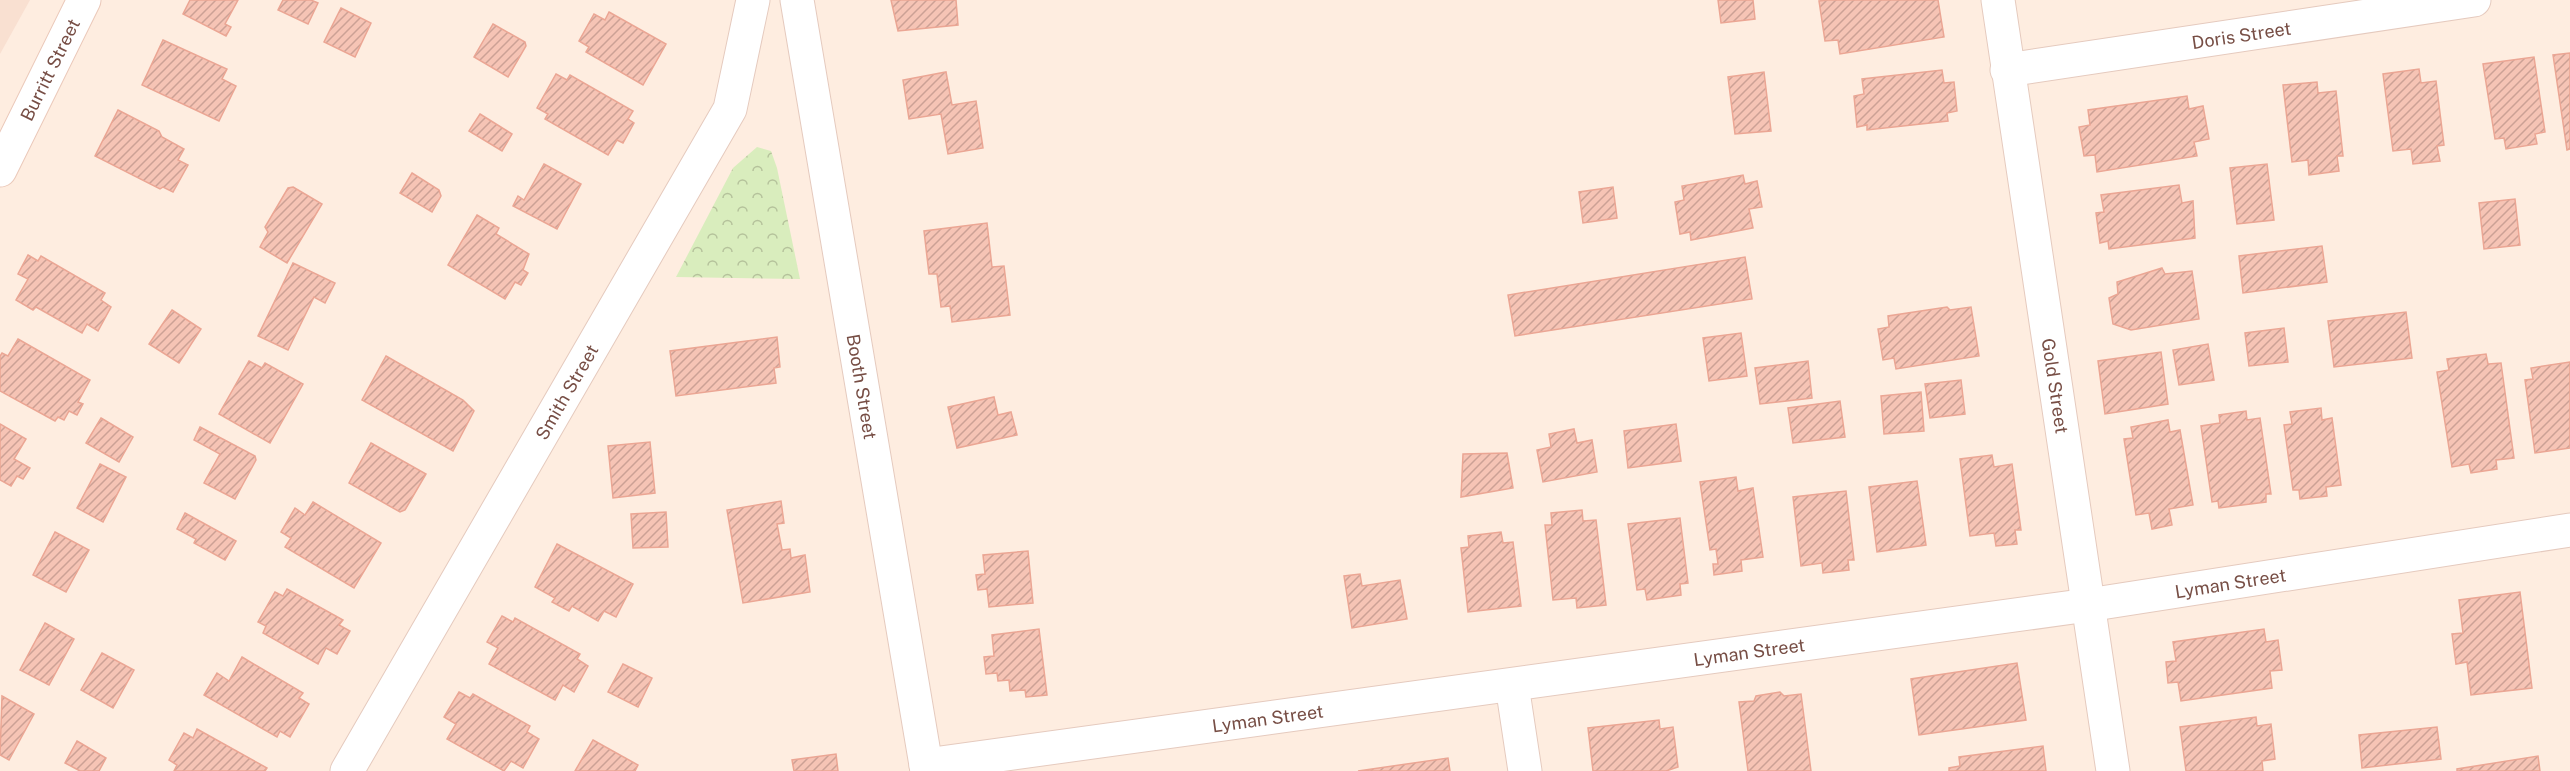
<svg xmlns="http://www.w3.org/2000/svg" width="2570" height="771" viewBox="0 0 2570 771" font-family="'Public Sans',sans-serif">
	<defs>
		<pattern id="forest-crowns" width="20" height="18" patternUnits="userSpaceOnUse" patternTransform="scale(1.5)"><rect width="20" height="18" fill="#d9edbd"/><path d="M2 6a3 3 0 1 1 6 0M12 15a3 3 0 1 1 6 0" fill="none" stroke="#b5c29b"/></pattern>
		<pattern id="building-hatch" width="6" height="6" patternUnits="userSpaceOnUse" patternTransform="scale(1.5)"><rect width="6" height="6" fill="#f6c4b5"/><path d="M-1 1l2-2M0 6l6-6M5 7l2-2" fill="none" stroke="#cca195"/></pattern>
	</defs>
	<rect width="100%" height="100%" fill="#feede0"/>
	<!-- residential -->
	<path fill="#f9e0d1" d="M0,0H30L0,54Z"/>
	<!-- forest -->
	<path fill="url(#forest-crowns)" d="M757,147L771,151L777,168L800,279L676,277L733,168Z"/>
	<!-- building -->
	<g fill="url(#building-hatch)" stroke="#eba694" stroke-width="1.5">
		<path d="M190,0H238L225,24L231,27L226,36L183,14Z"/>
		<path d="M283,0H311L318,3L308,24L278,10Z"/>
		<path d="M891,0H956L958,25L898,31Z"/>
		<path d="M1718,0H1753L1755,19L1721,23Z"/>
		<path d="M1827,0H1938L1944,37L1840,54L1838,40L1825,41L1819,1Z"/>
		<path d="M341,8L371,23L355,57L324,42Z"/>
		<path d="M609,12L666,44L643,85L586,52L589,47L579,41L594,14L605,20Z"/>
		<path d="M493,24L525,42L526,46L508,77L474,57Z"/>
		<path d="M163,40L227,69L222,79L236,86L219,121L142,85Z"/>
		<path d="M2570,53V149L2567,150L2553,55Z"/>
		<path d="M2534,57L2545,132L2535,134L2537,144L2506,149L2504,138L2495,139L2483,64Z"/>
		<path d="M2419,69L2421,83L2436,81L2444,145L2437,146L2440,161L2413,164L2411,149L2393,151L2383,74Z"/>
		<path d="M1942,70L1944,83L1954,82L1957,111L1947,113L1948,121L1867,130V125L1857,127L1854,96L1864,94L1862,79Z"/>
		<path d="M946,72L952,105L976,101L983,148L948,154L941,114L909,119L903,80Z"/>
		<path d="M1764,72L1771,131L1735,134L1728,77Z"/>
		<path d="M556,74L567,80L570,75L633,111L628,119L634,123L623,143L617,140L608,155L545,119L548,114L537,108Z"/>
		<path d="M2317,82L2318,93L2336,91L2343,156H2337L2339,171L2309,175L2308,160L2292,162L2283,85Z"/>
		<path d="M2187,96L2189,109L2203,106L2209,139L2194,142L2197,156L2097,172L2095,155L2084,156L2079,127L2090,125L2088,110Z"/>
		<path d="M118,110L159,131L162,137L184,149L178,160L188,165L173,192L163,187L160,189L95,156Z"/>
		<path d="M480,114L512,134L502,151L469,131Z"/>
		<path d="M544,164L581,184L557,229L513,206L518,196L524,200Z"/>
		<path d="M2267,164L2274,220L2237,224L2230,168Z"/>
		<path d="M412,173L439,190L441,196L432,212L400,193Z"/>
		<path d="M1743,175L1745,184L1757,181L1762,207L1749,209L1753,228L1691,240L1690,232L1680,234L1675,202L1684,200L1682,186Z"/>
		<path d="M2179,185L2182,203L2193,201L2195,238L2109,249L2108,241L2100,243L2096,213L2104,212L2101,195Z"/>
		<path d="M293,187L322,204L287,263L260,247L268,232L265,227L288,188Z"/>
		<path d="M1613,187L1617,218L1583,223L1579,192Z"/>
		<path d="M2515,199L2520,245L2484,249L2479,203Z"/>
		<path d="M477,215L499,228L496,234L529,254L523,270L528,273L521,285L515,282L505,299L448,265Z"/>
		<path d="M987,223L992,267L1004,266L1010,315L952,322L950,306L941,307L937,274H929L924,231Z"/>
		<path d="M2322,246L2327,282L2243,293L2239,256Z"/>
		<path d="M28,255L38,261L41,256L105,293L101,300L111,307L98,331L87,324L82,333L36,307L33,310L16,300L28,279L18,274Z"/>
		<path d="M1745,257L1752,299L1515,336L1508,295Z"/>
		<path d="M293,263L335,283L325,303L314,297L288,350L258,336Z"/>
		<path d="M2162,268L2165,274L2192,271L2199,319L2131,330L2113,324L2109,298L2118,294L2117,282Z"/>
		<path d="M1947,307L1950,310L1971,307L1979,356L1896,369L1894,358L1883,360L1878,329L1889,327L1888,316Z"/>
		<path d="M172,310L201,329L179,363L149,344Z"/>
		<path d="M2406,312L2412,358L2334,367L2328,321Z"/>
		<path d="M2284,328L2288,362L2249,366L2245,333Z"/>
		<path d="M1741,333L1747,376L1709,381L1703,338Z"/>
		<path d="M777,337L780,367L774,368L776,383L676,396L670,351Z"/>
		<path d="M18,339L90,380L78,402L83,404L77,415L69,411L64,420L58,417L55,421L0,391V356L2,353L8,356Z"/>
		<path d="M2208,344L2214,380L2179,385L2173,350Z"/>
		<path d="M2161,352L2168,404L2105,414L2098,361Z"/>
		<path d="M2486,354L2488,364L2501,363L2514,458L2496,460L2497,469L2471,473L2469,464L2452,467L2437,372L2449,370L2447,359Z"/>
		<path d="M386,356L463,400L474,411L453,451L362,400Z"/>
		<path d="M249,361L262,368L265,363L303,384L270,443L219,414Z"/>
		<path d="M1808,361L1812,398L1760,404L1755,368Z"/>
		<path d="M2570,362V448L2535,453L2525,380L2533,379L2531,368Z"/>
		<path d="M1961,380L1965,414L1930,418L1925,384Z"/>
		<path d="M1921,392L1924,431L1884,434L1881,396Z"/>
		<path d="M994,397L998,415L1011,412L1017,435L957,448L948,407Z"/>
		<path d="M1840,401L1845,437L1793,443L1788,408Z"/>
		<path d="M2321,408L2322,420L2332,418L2341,485L2326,487L2327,496L2300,499L2299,490H2293L2284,425L2292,424L2290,412Z"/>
		<path d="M2246,411L2247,420L2260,418L2271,494H2266V502L2219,508L2218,501L2212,502L2201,426L2220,423L2219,415Z"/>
		<path d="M101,418L133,437L119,462L86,443Z"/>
		<path d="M2168,420L2170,432L2180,430L2193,505L2169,509L2172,525L2152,529L2149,513L2136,515L2124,439L2133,438L2131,427Z"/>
		<path d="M0,424L26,439L14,459L30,468L23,479L17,476L11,486L0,480Z"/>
		<path d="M1676,424L1681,461L1628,468L1624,431Z"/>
		<path d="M200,427L255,456L256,460L235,499L204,483L220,454L194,440Z"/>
		<path d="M1574,429L1577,443L1592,440L1597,472L1543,482L1537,450L1551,447L1549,434Z"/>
		<path d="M650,442L655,493L613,498L608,446Z"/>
		<path d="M371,443L426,474L405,510L400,512L349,483Z"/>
		<path d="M1507,453L1513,488L1461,497L1463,454Z"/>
		<path d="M1992,455L1994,467L2012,464L2021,530H2015L2017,544L1996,546L1994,533L1970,536L1960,459Z"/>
		<path d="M100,464L126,477L103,522L77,508Z"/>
		<path d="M1736,477L1738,491L1753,488L1763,557L1741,560L1742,571L1714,575L1713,564H1718L1716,549L1710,550L1700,482Z"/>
		<path d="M1917,481L1926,545L1877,552L1869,487Z"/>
		<path d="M1846,491L1854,560H1848L1849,570L1823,573L1822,563L1801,566L1793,497Z"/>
		<path d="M781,501L784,523L777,524L782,550L790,549L791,558L805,555L810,592L743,603L727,510Z"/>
		<path d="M313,502L381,543L354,588L285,547L291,538L281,532L295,508L305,515Z"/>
		<path d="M1582,510L1583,521L1596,520L1606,605L1577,608L1576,598L1553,600L1545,525H1552L1551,513Z"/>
		<path d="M666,512L668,547L633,548L631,514Z"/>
		<path d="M185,513L236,541L225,560L194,543L196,539L177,529Z"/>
		<path d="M1680,518L1688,583L1680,584L1681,595L1647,600L1645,589L1637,590L1628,524Z"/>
		<path d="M55,532L89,550L66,592L33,575Z"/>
		<path d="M1501,532L1503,543L1513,542L1521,606L1468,612L1461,548L1469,547L1468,536Z"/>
		<path d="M557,544L633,584L616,617L604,611L598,621L572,606L569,611L552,602L555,598L535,587Z"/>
		<path d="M1028,551L1033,603L989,607L987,589L978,590L976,575L985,574L983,555Z"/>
		<path d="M1360,574L1362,586L1400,580L1407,619L1352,628L1344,576Z"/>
		<path d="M287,589L343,620L339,625L350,631L337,654L326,648L318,664L263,633L266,626L258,622L275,592L283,596Z"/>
		<path d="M2520,592L2532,688L2471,695L2467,662L2456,664L2452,634L2463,633L2459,600Z"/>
		<path d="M502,616L513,622L515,618L580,654L577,659L588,666L574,692L563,685L555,700L489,664L498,648L487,642Z"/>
		<path d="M45,623L74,639L49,685L20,670Z"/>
		<path d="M1039,629L1047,695L1026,697L1025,690L1010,691L1009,680L998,681L997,673L986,674L984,657L994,656L992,635Z"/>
		<path d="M2264,629L2266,642L2278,640L2282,670L2270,671L2272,688L2181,701L2178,682L2168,683L2166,662L2176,661L2173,642Z"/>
		<path d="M102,653L134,670L113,708L81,690Z"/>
		<path d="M242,657L303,693L299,698L309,704L290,737L280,731L277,737L204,695L217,673L229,681Z"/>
		<path d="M2017,663L2026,720L1919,735L1911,679Z"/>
		<path d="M623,664L652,678L638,707L608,692Z"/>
		<path d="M459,692L470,698L473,694L530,726L527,732L539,739L523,768L511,761L504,771L447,739L456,724L444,717Z"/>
		<path d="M1780,692L1784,696L1801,694L1811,771H1748L1739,702L1754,701L1756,696Z"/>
		<path d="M2,696L34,714L9,760L0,755Z"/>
		<path d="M2256,717L2257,726L2271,724L2275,759L2262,761L2263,771H2186L2180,727Z"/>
		<path d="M1659,720L1660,729L1673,727L1678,767L1666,771H1593L1588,728Z"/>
		<path d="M2437,727L2441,759L2362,768L2359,735Z"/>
		<path d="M197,729L267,768L265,771H174L177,765L169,760L184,733L193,738Z"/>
		<path d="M593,740L638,765L635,771H575Z"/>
		<path d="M77,741L106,758L99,771H80L65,763Z"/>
		<path d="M2043,746L2046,771H1949V768L1960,766L1959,757Z"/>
		<path d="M836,754L838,771H794L792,760Z"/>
		<path d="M2538,756L2540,771H2457V769Z"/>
		<path d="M1448,758L1450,771H1358Z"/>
	</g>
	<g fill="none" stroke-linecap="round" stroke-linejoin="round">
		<!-- street casing -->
		<g stroke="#e5cabe" stroke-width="35">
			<g id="street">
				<path id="s1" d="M797,0L927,771"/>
				<path id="s2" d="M1998,0L2113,771"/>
				<path id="s3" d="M2007,70L2474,0"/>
				<path d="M1512,685L1525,771"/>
				<path id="s4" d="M926,765L2088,605L2570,530"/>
				<path id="s5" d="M347,771L730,109L753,0"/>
			</g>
		</g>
		<!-- secondary casing -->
		<g stroke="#ebc9ba" stroke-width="35">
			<g id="secondary">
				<path id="s6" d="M0,170L84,0"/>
			</g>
		</g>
		<!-- street -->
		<use href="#street" stroke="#fff" stroke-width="33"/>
		<!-- secondary -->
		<use href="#secondary" stroke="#fff" stroke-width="33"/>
	</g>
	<g text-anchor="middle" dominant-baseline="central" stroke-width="5" stroke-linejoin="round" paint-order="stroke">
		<!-- street labels -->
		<g font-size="18" fill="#774e45" stroke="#fff2e8">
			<text stroke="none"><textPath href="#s3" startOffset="237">Doris Street</textPath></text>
			<text stroke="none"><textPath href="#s6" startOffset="112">Burritt Street</textPath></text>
			<text stroke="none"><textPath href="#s1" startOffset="392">Booth Street</textPath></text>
			<text stroke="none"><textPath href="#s2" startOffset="390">Gold Street</textPath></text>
			<text stroke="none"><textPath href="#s5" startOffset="438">Smith Street</textPath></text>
			<text stroke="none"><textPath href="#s4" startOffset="1317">Lyman Street</textPath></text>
			<text stroke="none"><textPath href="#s4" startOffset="831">Lyman Street</textPath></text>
			<text stroke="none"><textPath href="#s4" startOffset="345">Lyman Street</textPath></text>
		</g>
	</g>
</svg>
